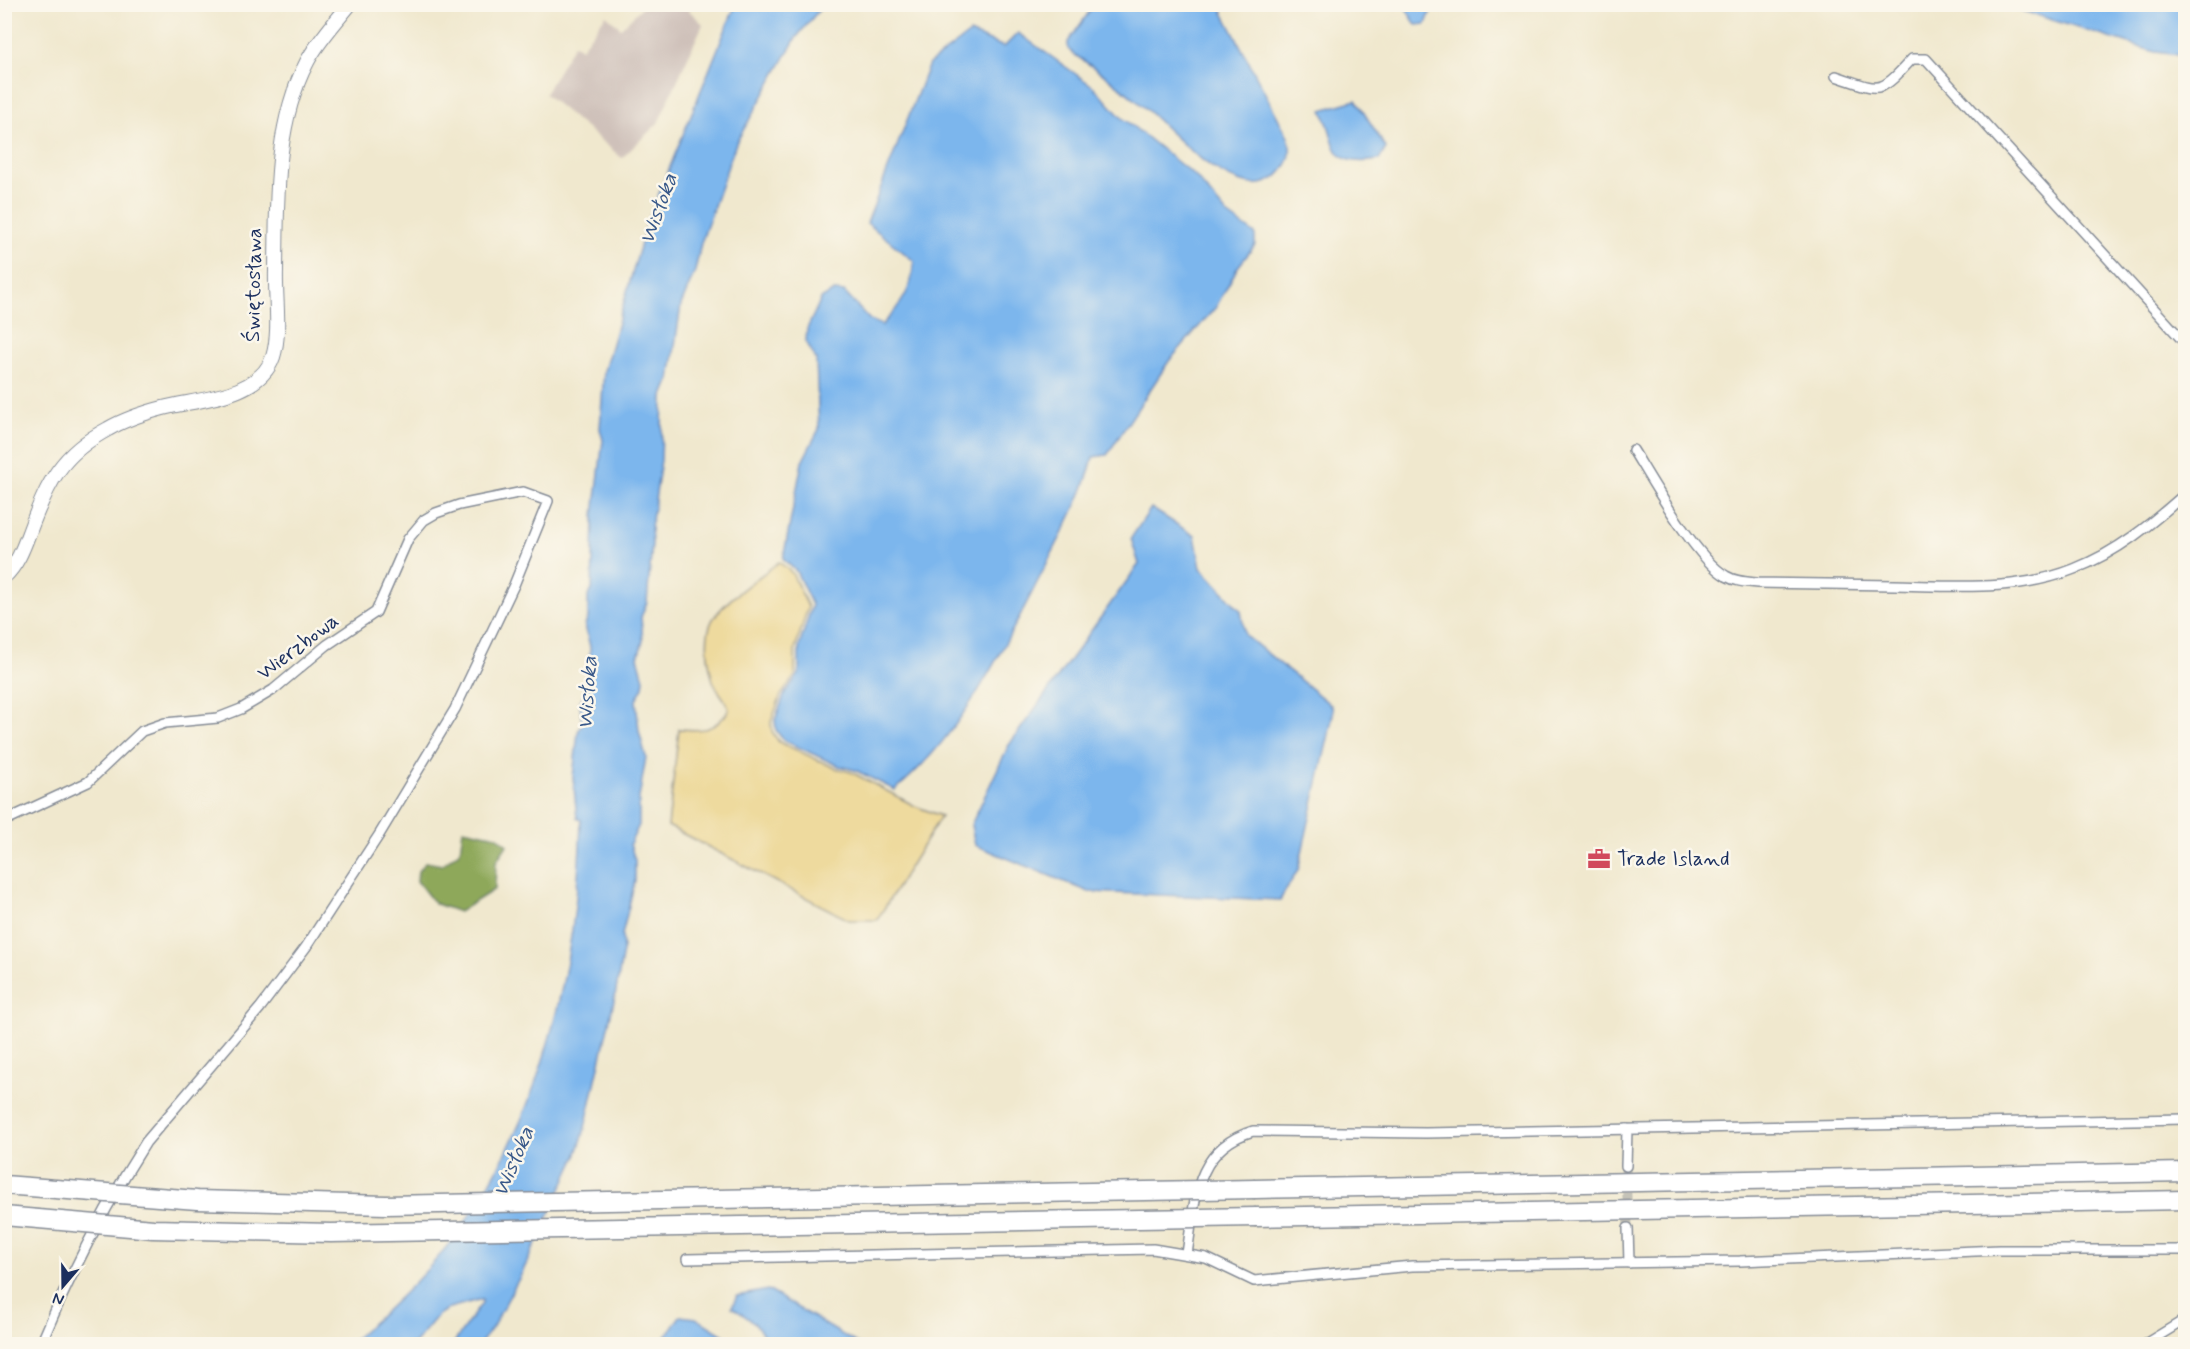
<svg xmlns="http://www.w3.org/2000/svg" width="2190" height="1349" viewBox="0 0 2190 1349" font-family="Mynerve,sans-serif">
	<rect width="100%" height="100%" fill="#fbf7ec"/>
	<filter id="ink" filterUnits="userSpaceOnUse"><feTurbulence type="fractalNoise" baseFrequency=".0167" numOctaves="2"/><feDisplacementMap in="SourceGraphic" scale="12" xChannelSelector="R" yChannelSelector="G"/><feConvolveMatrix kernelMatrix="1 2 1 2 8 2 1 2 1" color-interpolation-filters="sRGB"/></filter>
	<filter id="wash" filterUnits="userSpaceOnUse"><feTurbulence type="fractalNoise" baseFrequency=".008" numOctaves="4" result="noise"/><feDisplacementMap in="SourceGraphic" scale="24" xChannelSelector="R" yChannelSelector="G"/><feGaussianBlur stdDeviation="1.35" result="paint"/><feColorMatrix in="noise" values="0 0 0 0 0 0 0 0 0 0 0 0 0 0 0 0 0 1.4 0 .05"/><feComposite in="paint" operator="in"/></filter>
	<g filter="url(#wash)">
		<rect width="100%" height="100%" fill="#f0e8ce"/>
		<!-- industrial -->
		<path fill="#cfc1ba" d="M644,5H683L703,24L658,123L622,158L545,94L574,44L581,49L606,15L621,28Z"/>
		<!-- forest -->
		<path fill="#8ea85a" stroke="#546c5c" stroke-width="1.5" d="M463,829L497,836L507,845L496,862L495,889L459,912L434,903L417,881L418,871L426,862L442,865L460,851Z"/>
		<!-- sand -->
		<path fill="#eeda9e" stroke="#84847e" stroke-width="1.5" d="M779,562L792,573L808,607L795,649V676L781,695L771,722L772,732L779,742L835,768L851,772L915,806L941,816L877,920H849L668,826L679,729C703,731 715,731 729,710C726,697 714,690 712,677C708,661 704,637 712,621C722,602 762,575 779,562Z"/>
		<!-- water -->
		<g fill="#7cb6ed" stroke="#4c72a6" stroke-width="1.5">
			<path d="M736,4L823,5L796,38L736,143L701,243L695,271L681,305L670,379L663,396L661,460L651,527L652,544L647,602L641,617L643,641L638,657L644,679L643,687L636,700L639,731L646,757L639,798V825L630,844L635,860V881L622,935L623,951L615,996L584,1132L576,1157L522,1273L492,1328L480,1344H453L482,1303V1299L449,1308L438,1315L414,1344H349C380,1317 413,1287 440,1255C539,1136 577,972 581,820L577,818L573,777L578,732L582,723L580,702L587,690L590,679V647L585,625L588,618V596L592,590L594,515L603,440L600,429L604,371L646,226Z"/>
			<path d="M1094,5H1219L1288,137C1292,150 1291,160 1282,171C1245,217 1170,130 1144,107C1122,88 1099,70 1075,55L1068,49V42Z"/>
			<path d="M1404,5H1433L1426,24L1416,25Z"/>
			<path d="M2004,5H2185V56L2155,52Z"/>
			<path d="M970,33L1004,47L1018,33L1094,87L1120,116L1195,176L1227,214L1255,234V245L1238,267L1216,307L1169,361L1107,455L1093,457C1083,499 1061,535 1042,573C1002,650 963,734 895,790L855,770L839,766L783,740L776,730L775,720L785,693L799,674V647L812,605L796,571L783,559L802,462L819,429L816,360L806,341L807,329L821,299L834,291L844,292L870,320L882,325C901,305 913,289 914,261L867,223L929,64Z"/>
			<path d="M1356,100L1386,148L1379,160C1326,168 1339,144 1322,110Z"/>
			<path d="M1151,508L1195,536L1201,568L1241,611L1245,635L1332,706L1333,714L1328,738L1298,870L1280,900L1089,892L975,845L971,825L1009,745L1139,564L1131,538Z"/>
			<path d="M768,1290L858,1344H769L755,1323L732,1307L737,1296Z"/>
			<path d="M680,1316L696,1318L738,1344H661Z"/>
		</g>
	</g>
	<g filter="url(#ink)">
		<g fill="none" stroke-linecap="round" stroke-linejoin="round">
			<!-- street-tunnel -->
			<path stroke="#c5c3b8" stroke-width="9" stroke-dasharray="9 4.5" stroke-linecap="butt" d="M1626,1166L1628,1228"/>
			<!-- street casing -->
			<g stroke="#868c96" stroke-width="12">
				<g id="street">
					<path d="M1836,76C1881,91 1878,96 1912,59H1926L2186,344"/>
					<path d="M2186,166V181"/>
					<path d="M1633,450C1652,481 1696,559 1726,576C1736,582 1747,582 1758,583C1803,584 1849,584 1894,585C1954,586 2017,592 2074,569C2118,552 2151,524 2186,493"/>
					<path d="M4,821L88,782L142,731L165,723L218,718L241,709L273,690L327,645L376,612L408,539L424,520L436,513L459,505L523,492L548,501L514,585L455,709L379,835L306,947L260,1008L146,1142C105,1206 70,1274 41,1344"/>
					<path d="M1626,1166L1627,1129"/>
					<path d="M1628,1228L1629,1263"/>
					<path d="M1187,1254C1195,1201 1194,1149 1253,1131L1426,1133L2186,1119"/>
					<path d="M687,1259L1153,1249L1206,1258L1254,1281L1412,1266L1740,1261L1999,1250H2186"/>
					<path d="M2145,1344L2186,1319"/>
				</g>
			</g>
			<!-- secondary casing -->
			<g stroke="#868c96" stroke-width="16">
				<path id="secondary" d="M4,577C18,564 24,546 30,530C48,482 61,454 108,429C125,419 144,413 163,408C197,399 259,398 273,357C281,331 275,298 276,271C277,203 274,125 307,62C318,41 335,23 350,4"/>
			</g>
			<!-- highway casing -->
			<g stroke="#868c96" stroke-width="21">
				<g id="highway">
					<path d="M1255,1189L2186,1172"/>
					<path d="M1256,1217L2186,1200"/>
				</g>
			</g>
			<!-- street -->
			<use href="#street" stroke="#fff" stroke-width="9"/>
			<!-- secondary -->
			<use href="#secondary" stroke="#fff" stroke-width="14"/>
			<!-- highway -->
			<use href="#highway" stroke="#fff" stroke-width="18"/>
			<!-- highway-bridge casing -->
			<g stroke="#868c96" stroke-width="21" stroke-linecap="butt">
				<g id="highway-bridge">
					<path d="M4,1185L197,1200L386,1205L1255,1189"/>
					<path d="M4,1216L153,1229L331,1233L1256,1217"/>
				</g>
			</g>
			<!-- highway-bridge -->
			<use href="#highway-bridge" stroke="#fff" stroke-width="18"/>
		</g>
	</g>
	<!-- icons -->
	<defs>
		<g id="office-bare" transform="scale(1.8)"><path d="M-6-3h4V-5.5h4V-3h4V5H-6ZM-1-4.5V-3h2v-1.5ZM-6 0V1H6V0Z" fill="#d1495b" stroke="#fbf7ec" stroke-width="2.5" paint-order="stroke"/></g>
	</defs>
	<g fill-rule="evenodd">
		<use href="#office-bare" x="1599" y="859"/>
	</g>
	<g text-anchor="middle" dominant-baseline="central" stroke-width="5" stroke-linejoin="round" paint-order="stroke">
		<!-- street labels -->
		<g font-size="21" fill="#1b2f5e" stroke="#fbf7ec">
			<text transform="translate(254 285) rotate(-89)">Świętosława</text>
			<text transform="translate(298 647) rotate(-37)">Wierzbowa</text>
		</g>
		<!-- poi labels -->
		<g font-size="21" fill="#1b2f5e" stroke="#fbf7ec" text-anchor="start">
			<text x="1617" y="859">Trade Island</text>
		</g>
		<!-- water labels -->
		<g font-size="22" font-style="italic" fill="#385889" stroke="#fbf7ec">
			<text transform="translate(659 209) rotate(-70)">Wisłoka</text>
			<text transform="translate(588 693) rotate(-86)">Wisłoka</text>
			<text transform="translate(514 1162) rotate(-67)">Wisłoka</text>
		</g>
	</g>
	<!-- margin -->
	<rect width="2190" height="1349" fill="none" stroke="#fbf7ec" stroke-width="24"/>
	<!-- north arrow -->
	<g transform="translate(63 1286) rotate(200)" stroke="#fbf7ec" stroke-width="4.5" paint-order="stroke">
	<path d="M0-4.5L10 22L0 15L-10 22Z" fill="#1b2f5e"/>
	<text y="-9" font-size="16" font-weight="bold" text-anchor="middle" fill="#1b2f5e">N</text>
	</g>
</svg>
